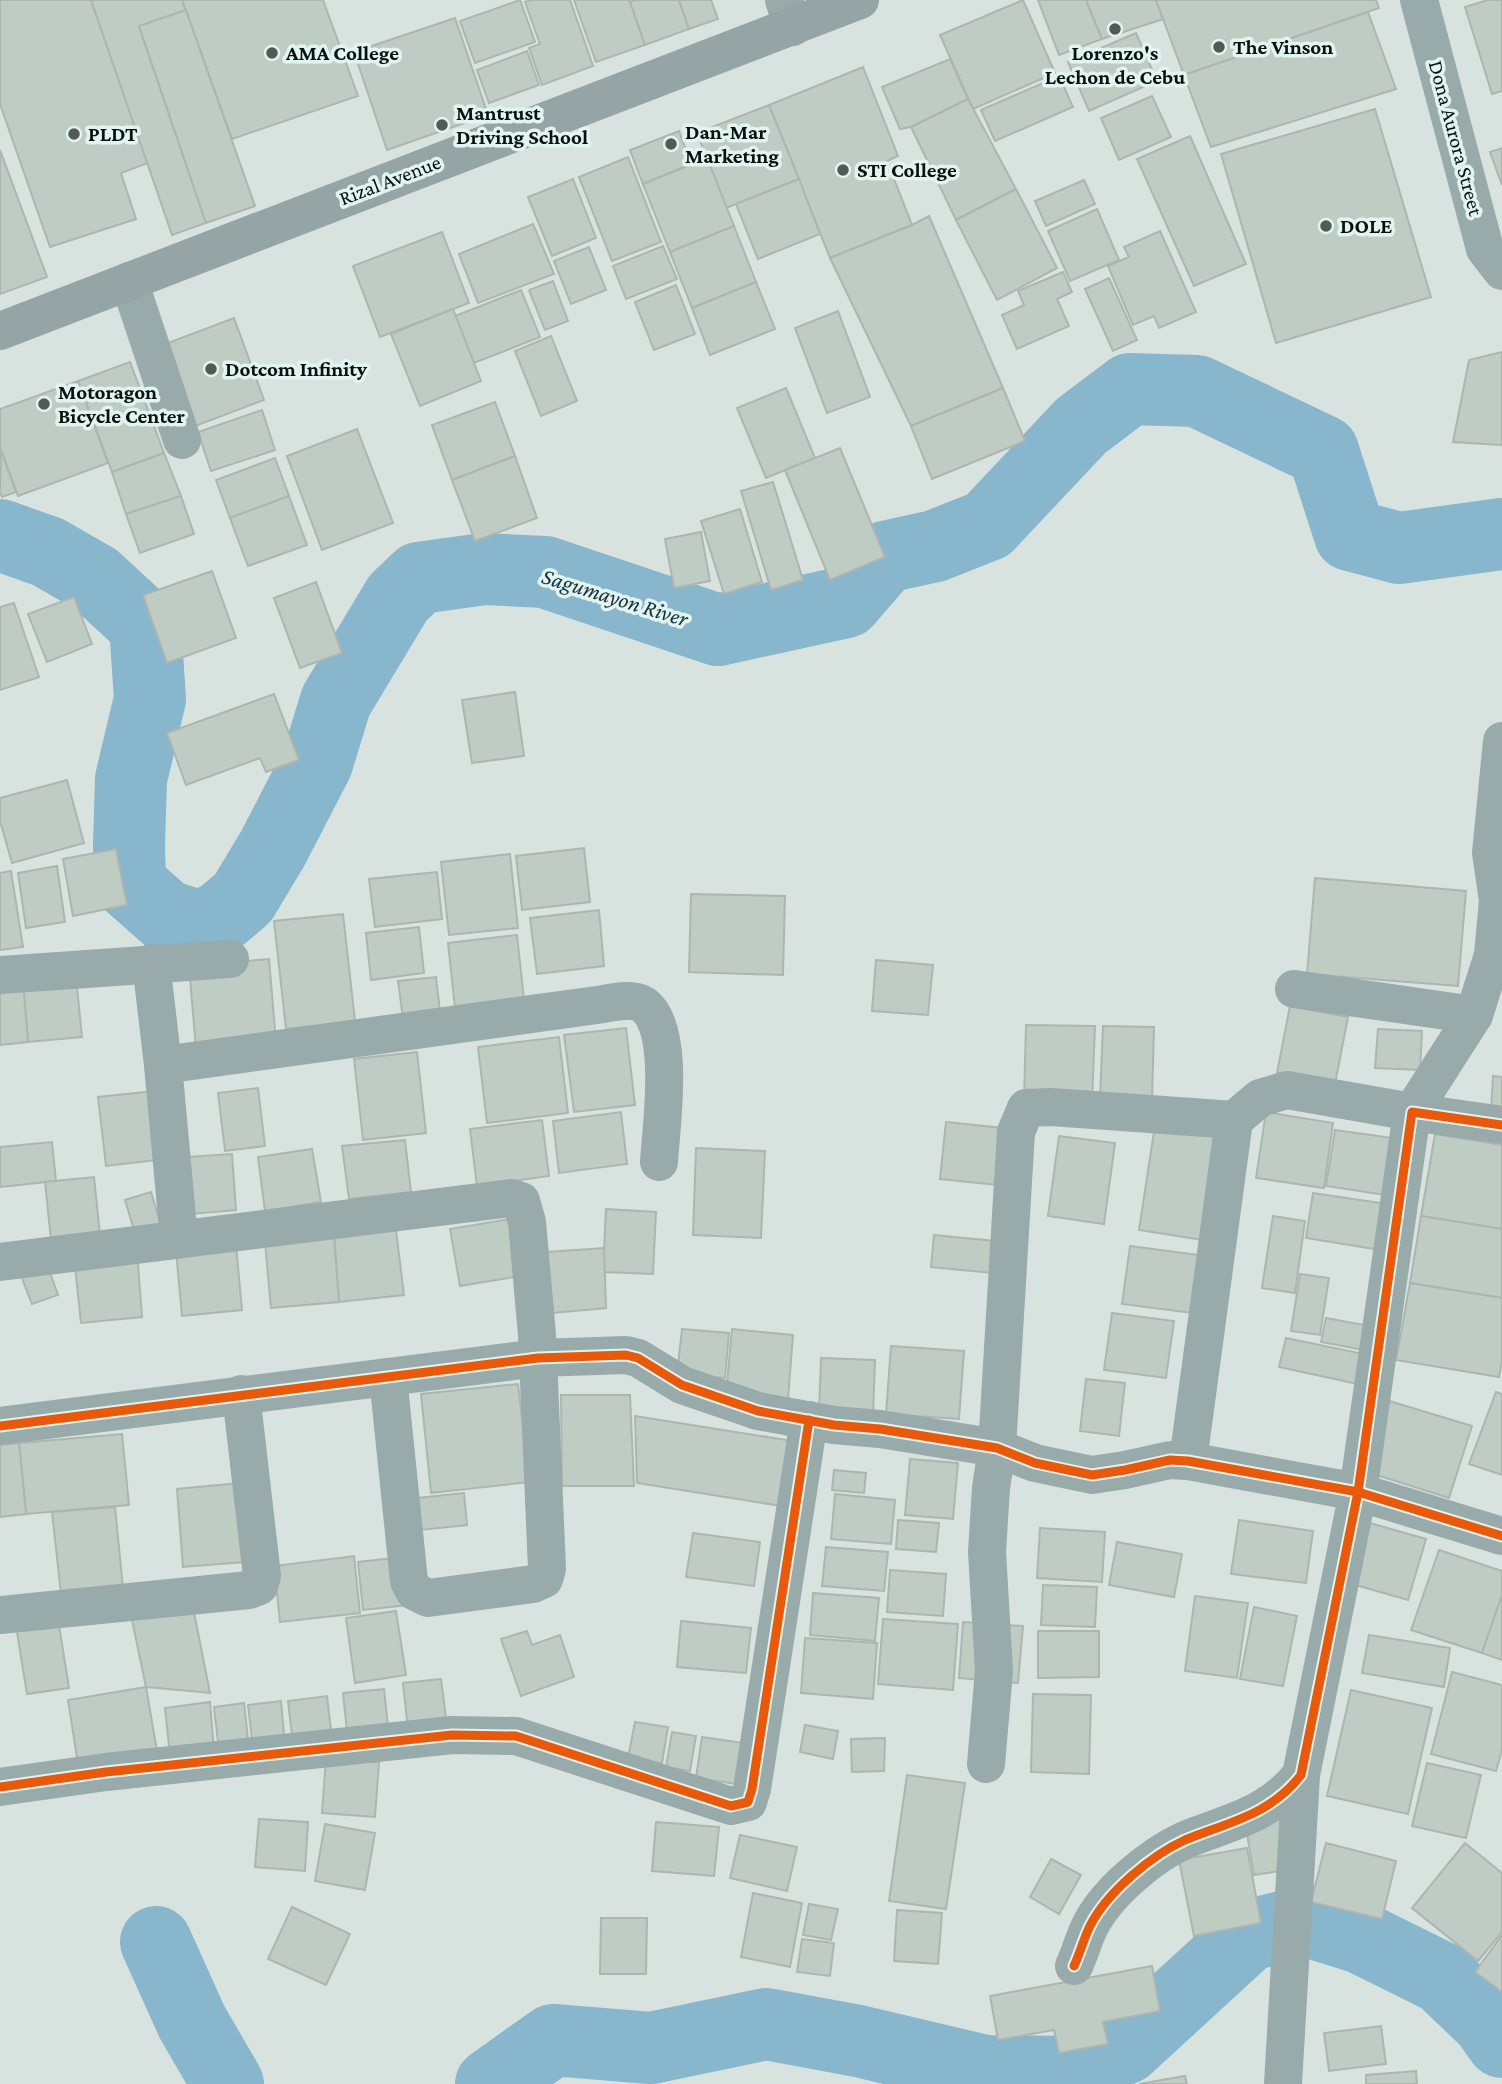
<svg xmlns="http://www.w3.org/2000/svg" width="1502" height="2084" viewBox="0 0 1502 2084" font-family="'Crimson Pro',serif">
	<rect width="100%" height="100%" fill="#d8e3e0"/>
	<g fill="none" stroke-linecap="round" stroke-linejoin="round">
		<!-- river -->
		<g stroke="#88b6cd" stroke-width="72">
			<path d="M0,535L48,552L95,579L145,625L150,699L131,779L129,844L130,884L166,916L202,927L223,915L243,898L273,848L317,763L336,701L398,598L419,578L484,569L545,572L718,630L846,602L885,557L935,546L988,525L1081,426L1130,389L1197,391L1323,451L1350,535L1399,548L1502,534"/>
			<path d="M156,1942L192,2022L228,2084"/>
			<path d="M491,2084L553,2040L651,2048L766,2024L858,2041L985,2071L1071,2072L1126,2048L1249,1935L1307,1921L1361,1938L1442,1978L1487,2021L1502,2042"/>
		</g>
	</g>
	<!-- building -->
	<g fill="#beccc3" stroke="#aeb5b1" stroke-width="2">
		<path d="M0,0H91L148,163L121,173L136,219L50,247L0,104Z"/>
		<path d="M91,0H182L186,10L139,26L206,223L172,235Z"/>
		<path d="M182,0H323L358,96L232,139Z"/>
		<path d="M520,0L535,42L475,63L460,21Z"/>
		<path d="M531,0H570L593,66L542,85L529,48L540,44L525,2Z"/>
		<path d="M574,0H630L645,45L596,62Z"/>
		<path d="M636,0H679L689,29L645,45L630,2Z"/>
		<path d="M679,0H711L718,19L689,29Z"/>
		<path d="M1023,0L1055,73L973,109L940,35Z"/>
		<path d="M1038,0H1086L1102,39L1059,55Z"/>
		<path d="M1086,0H1156L1163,19L1102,39Z"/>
		<path d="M1156,0H1376L1379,8L1184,75Z"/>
		<path d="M1488,0H1502V91L1492,94L1465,7Z"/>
		<path d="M186,10L255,206L206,223L139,26Z"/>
		<path d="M1368,12L1396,89L1211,147L1184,75Z"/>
		<path d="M455,18L488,115L387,150L354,52Z"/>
		<path d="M1136,33L1157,81L1089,111L1068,62Z"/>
		<path d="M527,51L539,85L489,103L477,70Z"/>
		<path d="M950,59L968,99L911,127L900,129L882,87Z"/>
		<path d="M863,67L898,156L887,161L912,225L830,258L769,105Z"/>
		<path d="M1059,76L1073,107L995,141L981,110Z"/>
		<path d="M1152,96L1171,137L1119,160L1101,118Z"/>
		<path d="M968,99L1016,189L956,220L911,127Z"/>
		<path d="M769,105L799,179L726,208L697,133Z"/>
		<path d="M1375,109L1431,297L1276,343L1221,154Z"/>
		<path d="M679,131L691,164L643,184L630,150Z"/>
		<path d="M1190,136L1246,264L1194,286L1137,159Z"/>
		<path d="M1502,148V185L1490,152Z"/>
		<path d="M0,150L47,277L0,294Z"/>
		<path d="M628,157L661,242L612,261L579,177Z"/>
		<path d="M707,158L734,226L670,252L643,184Z"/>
		<path d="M573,179L596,238L552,256L528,197Z"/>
		<path d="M799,179L820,234L758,259L736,204Z"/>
		<path d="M1084,180L1095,204L1046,226L1035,201Z"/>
		<path d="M1016,189L1057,268L997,300L956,220Z"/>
		<path d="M1097,209L1119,260L1070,281L1048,231Z"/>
		<path d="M929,216L1003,388L911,426L830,258L912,225Z"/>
		<path d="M533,224L554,274L478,303L459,254Z"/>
		<path d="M734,226L756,282L692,308L670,252Z"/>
		<path d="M1160,231L1196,312L1159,328L1154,316L1133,325L1108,266L1129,257L1124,247Z"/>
		<path d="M442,232L469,303L380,337L353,266Z"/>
		<path d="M663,246L677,279L626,299L613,266Z"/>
		<path d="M589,247L606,290L571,304L554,261Z"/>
		<path d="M1063,272L1072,292L1057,299L1069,326L1017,349L1002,315L1024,305L1018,291Z"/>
		<path d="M1109,278L1137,340L1113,351L1085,289Z"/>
		<path d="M553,281L568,321L545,330L529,290Z"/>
		<path d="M756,282L775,329L710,355L692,308Z"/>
		<path d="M676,285L695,334L654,350L635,302Z"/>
		<path d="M521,290L540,337L474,363L455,316Z"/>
		<path d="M453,309L481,381L420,406L391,334Z"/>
		<path d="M838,311L870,397L827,413L795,328Z"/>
		<path d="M234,318L264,400L190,428L160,346Z"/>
		<path d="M551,336L577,401L541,416L515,351Z"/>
		<path d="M1502,352V445L1453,442L1469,360Z"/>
		<path d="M130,362L164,453L112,472L78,381Z"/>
		<path d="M78,381L108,463L18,496L0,447V409Z"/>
		<path d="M786,388L815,458L766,478L737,408Z"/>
		<path d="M1003,388L1025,441L932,479L911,426Z"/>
		<path d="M495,402L515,456L452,480L432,425Z"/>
		<path d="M262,410L275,450L211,471L198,432Z"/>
		<path d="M357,429L393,523L322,550L287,456Z"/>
		<path d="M840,448L885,557L830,580L785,470Z"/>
		<path d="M1,450L16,492L2,497L0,492Z"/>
		<path d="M164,453L181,496L126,514L112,472Z"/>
		<path d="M515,456L537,518L475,541L452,480Z"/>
		<path d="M275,458L289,496L230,518L216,480Z"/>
		<path d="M773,482L803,580L771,590L741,491Z"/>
		<path d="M181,496L194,534L140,553L126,514Z"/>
		<path d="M289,496L307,545L248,566L230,518Z"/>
		<path d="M740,509L762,582L724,594L701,521Z"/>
		<path d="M701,532L710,581L674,588L665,539Z"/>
		<path d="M212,571L236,638L167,663L143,595Z"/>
		<path d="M316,582L342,653L300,668L274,598Z"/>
		<path d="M74,597L92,644L47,662L28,614Z"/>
		<path d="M14,603L39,677L0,690V607Z"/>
		<path d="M515,692L524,756L472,763L462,700Z"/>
		<path d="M274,694L299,760L266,772L260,758L186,785L167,733Z"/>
		<path d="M67,780L84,843L12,863L0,821V798Z"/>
		<path d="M584,848L590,902L522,910L516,856Z"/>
		<path d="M116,849L127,905L73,916L63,859Z"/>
		<path d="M510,854L518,928L449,935L441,862Z"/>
		<path d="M57,866L65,922L26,928L18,873Z"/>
		<path d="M11,871L23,947L0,950V873Z"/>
		<path d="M437,872L442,919L375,927L369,879Z"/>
		<path d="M1315,878L1466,891L1458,986L1307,974Z"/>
		<path d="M691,894L785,896L783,975L689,972Z"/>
		<path d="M599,910L604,966L537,974L530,918Z"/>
		<path d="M343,914L355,1021L286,1029L274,921Z"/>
		<path d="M419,927L424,973L371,980L366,933Z"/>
		<path d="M517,935L525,1009L456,1017L448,943Z"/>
		<path d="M269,959L276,1042L196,1049L189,966Z"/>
		<path d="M876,960L933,965L928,1015L872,1011Z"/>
		<path d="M76,977L82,1037L28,1042L23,982Z"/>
		<path d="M436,977L441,1020L404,1026L398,981Z"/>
		<path d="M23,982L28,1042L0,1045V985Z"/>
		<path d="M1290,1006L1348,1017L1335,1084L1277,1073Z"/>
		<path d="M1026,1025L1095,1026L1092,1102L1024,1100Z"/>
		<path d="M1103,1026L1154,1027L1152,1100L1100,1098Z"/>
		<path d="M626,1028L635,1105L574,1112L564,1035Z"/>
		<path d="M1378,1029L1422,1031L1420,1070L1375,1068Z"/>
		<path d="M559,1037L568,1113L487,1123L478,1047Z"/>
		<path d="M417,1052L426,1133L363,1140L354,1059Z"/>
		<path d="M1493,1076L1502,1077V1111L1491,1110Z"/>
		<path d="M258,1088L265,1146L225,1151L218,1093Z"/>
		<path d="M174,1089L182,1157L106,1166L98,1097Z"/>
		<path d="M621,1112L627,1164L559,1173L553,1121Z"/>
		<path d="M1266,1112L1333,1123L1324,1188L1256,1178Z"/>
		<path d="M542,1120L549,1176L477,1186L470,1129Z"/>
		<path d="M946,1122L1013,1129L1007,1186L940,1179Z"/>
		<path d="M1155,1125L1220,1135L1203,1240L1139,1230Z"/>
		<path d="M1335,1130L1407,1140L1399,1197L1326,1186Z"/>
		<path d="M1435,1134L1502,1145V1229L1421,1216Z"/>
		<path d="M1059,1136L1115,1143L1104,1224L1048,1216Z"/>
		<path d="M405,1140L411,1192L349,1199L342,1146Z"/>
		<path d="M52,1142L56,1181L0,1187V1147Z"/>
		<path d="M696,1148L765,1151L761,1238L693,1235Z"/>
		<path d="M312,1149L321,1202L265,1211L258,1157Z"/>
		<path d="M232,1154L236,1210L191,1214L187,1157Z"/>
		<path d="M94,1177L100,1235L51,1240L45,1182Z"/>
		<path d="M151,1192L161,1225L135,1233L125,1200Z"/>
		<path d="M1313,1193L1394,1205L1387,1251L1306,1238Z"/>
		<path d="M606,1209L656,1212L653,1274L603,1272Z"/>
		<path d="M1273,1216L1305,1221L1295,1293L1262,1288Z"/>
		<path d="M1421,1216L1502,1229V1298L1410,1283Z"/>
		<path d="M510,1219L520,1276L460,1286L450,1229Z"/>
		<path d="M396,1230L404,1295L339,1302L334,1236Z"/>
		<path d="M934,1235L995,1241L992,1273L931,1267Z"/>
		<path d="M334,1236L339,1302L271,1308L265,1242Z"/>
		<path d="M236,1245L242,1310L182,1316L176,1251Z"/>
		<path d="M1130,1246L1199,1255L1192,1313L1122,1304Z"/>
		<path d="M604,1248L606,1308L553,1313L547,1252Z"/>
		<path d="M137,1251L142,1317L81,1323L74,1257Z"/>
		<path d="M47,1264L58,1295L32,1304L20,1273Z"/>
		<path d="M1300,1274L1329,1278L1320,1335L1291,1331Z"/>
		<path d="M1410,1283L1502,1298V1361L1499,1377L1396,1360Z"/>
		<path d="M1112,1313L1174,1321L1166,1378L1104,1370Z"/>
		<path d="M1326,1318L1369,1326L1364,1350L1321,1342Z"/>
		<path d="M682,1329L729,1333L725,1378L677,1374Z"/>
		<path d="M732,1329L793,1335L788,1399L726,1394Z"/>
		<path d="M1286,1338L1373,1356L1367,1386L1279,1367Z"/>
		<path d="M891,1346L964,1351L959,1419L886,1414Z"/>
		<path d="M821,1358L875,1360L873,1415L819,1413Z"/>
		<path d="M1086,1379L1125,1383L1119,1436L1080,1431Z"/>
		<path d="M518,1384L529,1482L431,1493L421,1394Z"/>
		<path d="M1496,1392L1502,1394V1475L1469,1464Z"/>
		<path d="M561,1395H630L634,1486H562Z"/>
		<path d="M1386,1400L1472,1426L1449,1498L1364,1471Z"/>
		<path d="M635,1416L799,1442L788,1507L637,1483Z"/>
		<path d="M122,1434L129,1505L26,1514L19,1443Z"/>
		<path d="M19,1443L26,1514L0,1517V1445Z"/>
		<path d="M910,1459L958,1463L953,1519L905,1515Z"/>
		<path d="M834,1470L866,1473L864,1493L832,1490Z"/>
		<path d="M239,1483L245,1562L183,1567L177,1489Z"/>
		<path d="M464,1493L467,1525L421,1530L418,1498Z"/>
		<path d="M835,1494L895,1500L891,1544L831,1539Z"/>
		<path d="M115,1507L123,1588L61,1594L52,1512Z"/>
		<path d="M898,1520L939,1523L936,1552L896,1549Z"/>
		<path d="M1239,1520L1313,1531L1306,1583L1231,1574Z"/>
		<path d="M1363,1521L1426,1539L1408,1600L1345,1582Z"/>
		<path d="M1040,1528L1105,1532L1102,1582L1037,1578Z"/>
		<path d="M693,1533L760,1542L754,1586L686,1577Z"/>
		<path d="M1117,1542L1182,1554L1174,1597L1109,1585Z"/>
		<path d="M826,1547L888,1552L884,1591L822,1586Z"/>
		<path d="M1439,1550L1502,1571V1595L1482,1653L1411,1630Z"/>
		<path d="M354,1556L360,1613L280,1622L274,1566Z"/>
		<path d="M403,1557L408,1605L363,1610L358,1562Z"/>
		<path d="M890,1570L946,1574L943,1616L887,1612Z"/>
		<path d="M1043,1585L1097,1587L1095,1627L1041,1625Z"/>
		<path d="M813,1593L879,1598L875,1641L810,1635Z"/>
		<path d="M1502,1595V1660L1482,1653Z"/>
		<path d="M1195,1596L1248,1603L1237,1678L1185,1671Z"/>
		<path d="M193,1607L210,1693L146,1687L131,1615Z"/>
		<path d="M1254,1607L1297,1616L1283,1686L1240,1679Z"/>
		<path d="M396,1611L406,1675L355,1683L346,1618Z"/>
		<path d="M58,1619L69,1688L27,1694L16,1626Z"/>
		<path d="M883,1619L958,1624L953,1690L878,1684Z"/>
		<path d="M681,1621L751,1628L746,1673L677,1667Z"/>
		<path d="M963,1622L1023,1626L1018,1683L959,1678Z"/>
		<path d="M527,1631L532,1645L560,1635L574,1677L521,1696L501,1639Z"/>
		<path d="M1038,1631H1099V1677L1038,1678Z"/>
		<path d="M1369,1635L1450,1648L1444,1687L1362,1673Z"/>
		<path d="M805,1638L877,1643L873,1699L801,1693Z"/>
		<path d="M1452,1672L1502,1685V1750L1496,1771L1431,1754Z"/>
		<path d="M441,1679L447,1726L408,1730L403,1683Z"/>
		<path d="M146,1687L157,1751L78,1764L68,1700Z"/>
		<path d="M384,1689L389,1736L348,1741L343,1693Z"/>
		<path d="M1351,1690L1432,1708L1408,1814L1327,1796Z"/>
		<path d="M1033,1694L1091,1695L1089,1774L1031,1772Z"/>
		<path d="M327,1696L332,1739L293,1744L288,1701Z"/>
		<path d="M281,1701L285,1745L253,1748L248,1705Z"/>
		<path d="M210,1702L214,1751L170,1756L165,1708Z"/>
		<path d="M244,1703L248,1739L218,1742L214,1707Z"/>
		<path d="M635,1722L668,1727L662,1763L628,1758Z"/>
		<path d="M805,1725L838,1731L833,1759L800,1752Z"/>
		<path d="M672,1732L696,1736L690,1771L666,1767Z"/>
		<path d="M702,1737L744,1743L737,1784L696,1778Z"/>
		<path d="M885,1738L884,1771L852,1772L851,1739Z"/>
		<path d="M326,1758L379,1762L375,1817L322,1813Z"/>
		<path d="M1427,1763L1481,1775L1466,1838L1412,1826Z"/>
		<path d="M907,1775L965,1783L946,1909L889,1901Z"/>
		<path d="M1280,1817L1287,1870L1254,1875L1245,1822Z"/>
		<path d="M259,1819L308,1822L305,1871L255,1867Z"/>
		<path d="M656,1822L719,1827L714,1876L652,1871Z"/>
		<path d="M325,1824L375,1833L365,1890L315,1881Z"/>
		<path d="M740,1835L797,1847L787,1891L730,1878Z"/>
		<path d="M1326,1843L1396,1861L1382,1919L1311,1902Z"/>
		<path d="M1465,1843L1502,1873V1932L1478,1961L1412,1908Z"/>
		<path d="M1247,1848L1261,1923L1194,1936L1179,1860Z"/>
		<path d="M1051,1859L1081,1875L1059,1914L1030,1897Z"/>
		<path d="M753,1893L802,1903L790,1967L741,1957Z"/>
		<path d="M809,1904L838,1909L831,1940L803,1935Z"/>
		<path d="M292,1907L350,1934L326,1985L268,1959Z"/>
		<path d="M897,1910L942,1913L938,1964L894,1961Z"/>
		<path d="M601,1918H647L646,1974H600Z"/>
		<path d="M1502,1935V1992L1475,1972Z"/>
		<path d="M802,1939L834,1943L830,1976L797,1972Z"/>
		<path d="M1152,1966L1160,2011L1103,2022L1108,2044L1059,2053L1054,2030L998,2040L990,1996Z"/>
		<path d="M1381,2026L1386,2064L1329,2071L1324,2033Z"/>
		<path d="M1416,2071L1417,2084H1366V2075Z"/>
		<path d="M1185,2076L1187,2084H1139Z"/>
	</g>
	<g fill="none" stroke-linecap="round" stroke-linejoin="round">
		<!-- minor -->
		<g stroke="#98aaaa" stroke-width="38">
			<path d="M784,0L793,27"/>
			<path d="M1419,0L1485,249L1502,271"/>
			<path d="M129,281L182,440"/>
			<path d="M151,963L163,1065L179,1239"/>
			<path d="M0,975L230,959"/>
			<path d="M1294,989L1474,1015"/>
			<path d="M163,1065L597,1005C610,1003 633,997 644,1005C676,1030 661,1126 659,1162"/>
			<path d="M0,1262L511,1198L521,1201L527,1222L537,1335L547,1569L544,1579L533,1584L428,1598L414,1591L409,1581L388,1377"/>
			<path d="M0,1426L538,1358L626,1355L638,1358L682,1385L758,1411L834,1425L880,1429L997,1448L1035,1463L1092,1475L1125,1470L1170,1460L1188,1461L1358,1492L1502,1536"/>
			<path d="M1188,1461L1234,1120L1260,1098L1287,1090L1412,1112L1474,1015L1493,955L1498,900L1491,853L1502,741"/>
			<path d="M0,1615L249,1590L259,1586L262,1576L241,1394"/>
			<path d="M986,1764L994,1671L987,1552L991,1488L997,1448L1016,1132L1026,1108L1051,1107L1234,1120"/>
			<path d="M0,1787L106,1772L452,1735L516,1736L731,1806L748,1802L752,1789L809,1420"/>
			<path d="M1074,1966C1080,1953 1084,1938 1090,1926C1107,1892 1152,1855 1185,1840C1229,1822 1270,1815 1301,1775L1358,1492L1412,1112L1502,1125"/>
			<path d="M1283,2084L1301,1775"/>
		</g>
		<!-- major -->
		<path stroke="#95a4a4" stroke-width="38" d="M0,331L860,0"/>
		<!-- cycleway casing -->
		<g stroke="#e1f4ef" stroke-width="13">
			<g id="cycleway">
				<path d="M0,1426L538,1358L626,1355L638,1358L682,1385L758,1411L834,1425L880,1429L997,1448L1035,1463L1092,1475L1125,1470L1170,1460L1188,1461L1358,1492L1502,1536"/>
				<path d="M0,1787L106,1772L452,1735L516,1736L731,1806L748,1802L752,1789L809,1420"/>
				<path d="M1074,1966C1080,1953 1084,1938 1090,1926C1107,1892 1152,1855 1185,1840C1229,1822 1270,1815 1301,1775L1358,1492L1412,1112L1502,1125"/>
			</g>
		</g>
		<!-- cycleway -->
		<use href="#cycleway" stroke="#e8590c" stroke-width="9"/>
	</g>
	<!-- markers -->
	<g fill="#525a58" stroke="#e1f4ef" stroke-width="2.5">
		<circle cx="1115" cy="29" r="7"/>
		<circle cx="1219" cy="47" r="7"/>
		<circle cx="272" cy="53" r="7"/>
		<circle cx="442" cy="125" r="7"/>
		<circle cx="74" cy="134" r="7"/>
		<circle cx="671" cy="144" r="7"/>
		<circle cx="843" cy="170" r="7"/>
		<circle cx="1326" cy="226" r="7"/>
		<circle cx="211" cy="369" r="7"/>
		<circle cx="44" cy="404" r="7"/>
	</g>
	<g text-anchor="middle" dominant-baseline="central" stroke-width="7" stroke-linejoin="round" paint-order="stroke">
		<!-- poi labels -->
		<g font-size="21" font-weight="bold" fill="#0a110f" stroke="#e1f4ef" text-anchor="start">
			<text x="1233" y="47">The Vinson</text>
			<text x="286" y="53">AMA College</text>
			<text x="1115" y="53" text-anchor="middle">Lorenzo's<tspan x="1115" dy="24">Lechon de Cebu</tspan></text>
			<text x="456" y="113">Mantrust<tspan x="456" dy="24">Driving School</tspan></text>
			<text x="685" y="132">Dan-Mar<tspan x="685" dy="24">Marketing</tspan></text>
			<text x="88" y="134">PLDT</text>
			<text x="857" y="170">STI College</text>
			<text x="1340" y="226">DOLE</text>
			<text x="225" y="369">Dotcom Infinity</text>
			<text x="58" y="392">Motoragon<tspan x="58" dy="24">Bicycle Center</tspan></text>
		</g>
		<!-- street labels -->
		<g font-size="21" fill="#0a110f" stroke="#e1f4ef">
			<text transform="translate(1456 138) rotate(75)">Dona Aurora Street</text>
			<text transform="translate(390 180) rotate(-21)">Rizal Avenue</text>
		</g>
		<!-- water labels -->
		<g font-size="23" font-style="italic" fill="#13303f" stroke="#e1f4ef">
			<text transform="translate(615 597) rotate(17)">Sagumayon River</text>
		</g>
	</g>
</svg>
